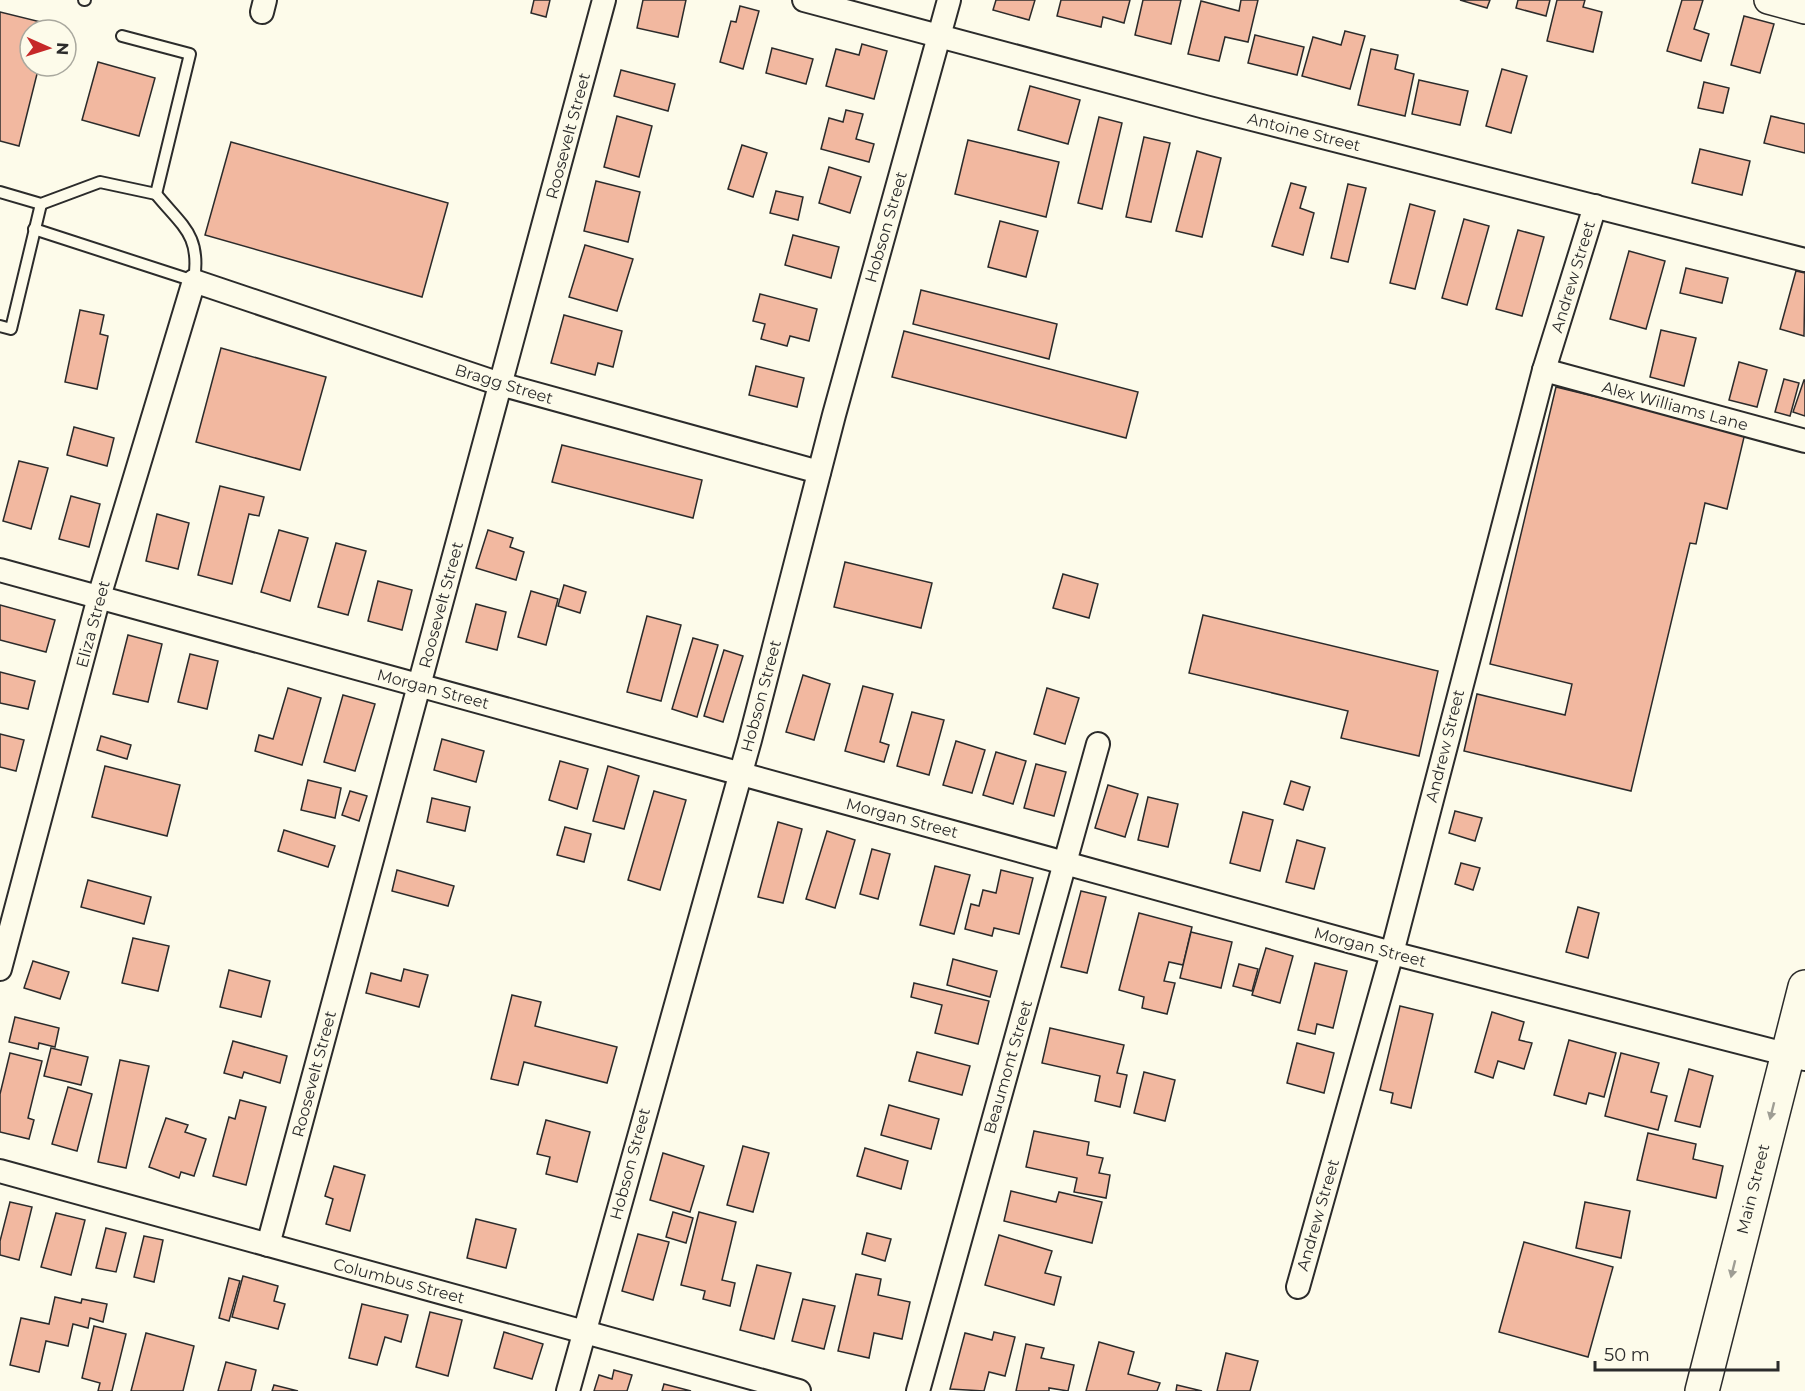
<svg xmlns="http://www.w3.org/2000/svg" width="1805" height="1391" viewBox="0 0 1805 1391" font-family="Montserrat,sans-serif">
	<rect width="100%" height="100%" fill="#fdfbea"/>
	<!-- building -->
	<g fill="#f2b8a0" stroke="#2b2b2b" stroke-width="1.5">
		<path d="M534,0H550L546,17L531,13Z"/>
		<path d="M643,0H686L678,37L637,28Z"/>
		<path d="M996,0H1035L1029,20L993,10Z"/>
		<path d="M1061,0H1130L1124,23L1103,17L1101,27L1057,16Z"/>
		<path d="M1143,0H1181L1171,44L1135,35Z"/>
		<path d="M1241,0H1258L1248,42L1225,37L1219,61L1188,54L1201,1L1239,11Z"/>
		<path d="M1460,0H1490L1487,8Z"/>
		<path d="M1518,0H1550L1546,16L1516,8Z"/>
		<path d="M1557,0H1585L1583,7L1602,12L1593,52L1547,41Z"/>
		<path d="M1682,0H1703L1694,29L1709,34L1701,61L1667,51Z"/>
		<path d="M740,6L759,11L743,69L720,62L731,21L736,22Z"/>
		<path d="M0,12L49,24L48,30H30V66H39L19,146L0,141Z"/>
		<path d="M1744,16L1774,24L1760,73L1731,65Z"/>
		<path d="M1345,31L1365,36L1350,89L1302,76L1313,37L1341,45Z"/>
		<path d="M1255,35L1304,47L1297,75L1248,63Z"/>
		<path d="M862,44L887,51L874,99L826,86L836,49L859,55Z"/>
		<path d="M772,48L813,59L806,84L766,73Z"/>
		<path d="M1371,49L1398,55L1395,69L1414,74L1405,116L1358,105Z"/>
		<path d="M98,62L155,78L139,136L82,120Z"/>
		<path d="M1502,69L1527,76L1511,133L1486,126Z"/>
		<path d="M621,70L675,84L668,111L614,96Z"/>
		<path d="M1419,80L1468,91L1460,125L1412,114Z"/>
		<path d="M1704,82L1729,88L1723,113L1698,108Z"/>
		<path d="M1030,86L1080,100L1068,144L1018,130Z"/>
		<path d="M846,110L863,114L856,139L874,144L869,162L821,149L829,118L843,122Z"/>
		<path d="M617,116L652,126L639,177L604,167Z"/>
		<path d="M1771,116L1805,124V153L1764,143Z"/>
		<path d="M1099,117L1122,123L1102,209L1078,203Z"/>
		<path d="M1144,137L1170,143L1151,222L1126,217Z"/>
		<path d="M968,140L1059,162L1046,217L955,194Z"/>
		<path d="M231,142L448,203L422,297L205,235Z"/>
		<path d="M742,145L767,153L753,197L728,189Z"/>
		<path d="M1700,149L1750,161L1742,195L1692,183Z"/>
		<path d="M1197,151L1221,158L1202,237L1176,231Z"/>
		<path d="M829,167L861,177L850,213L819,203Z"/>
		<path d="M596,181L640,192L628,242L584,231Z"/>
		<path d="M1291,183L1306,187L1300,208L1314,213L1303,255L1272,246Z"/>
		<path d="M1348,184L1366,188L1348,262L1331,258Z"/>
		<path d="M776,191L803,197L798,220L770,213Z"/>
		<path d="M1410,204L1435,211L1415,289L1390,283Z"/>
		<path d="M1464,219L1489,226L1467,305L1442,298Z"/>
		<path d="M1000,221L1038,231L1026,277L988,267Z"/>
		<path d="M1518,230L1544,237L1522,316L1496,309Z"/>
		<path d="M793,235L839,247L831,278L785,265Z"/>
		<path d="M585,245L633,259L617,311L569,297Z"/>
		<path d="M1629,251L1665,261L1646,329L1610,319Z"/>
		<path d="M1686,268L1728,278L1722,303L1680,293Z"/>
		<path d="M1796,271L1805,273L1804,336L1780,329Z"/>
		<path d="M921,290L1057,324L1049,359L913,324Z"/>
		<path d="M760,294L817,309L809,341L790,336L787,346L761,339L765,324L753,321Z"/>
		<path d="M80,310L104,315L100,334L108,336L97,389L65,382Z"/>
		<path d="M564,315L622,331L613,367L598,363L595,375L551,363Z"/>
		<path d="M1661,330L1696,338L1684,386L1650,377Z"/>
		<path d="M904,331L1138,392L1126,438L892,377Z"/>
		<path d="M221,348L326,377L300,470L196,442Z"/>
		<path d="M1739,362L1767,370L1757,407L1729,400Z"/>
		<path d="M756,366L804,378L797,407L749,395Z"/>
		<path d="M1784,379L1799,383L1790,416L1775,412Z"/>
		<path d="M1804,380H1805V416L1793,412Z"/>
		<path d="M1556,387L1745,433L1727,509L1705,503L1696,544L1690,543L1631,791L1464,751L1477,694L1565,715L1572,684L1490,664Z"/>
		<path d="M74,427L114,438L107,466L67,455Z"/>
		<path d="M562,445L702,480L693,518L552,482Z"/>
		<path d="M19,461L48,468L31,529L3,521Z"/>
		<path d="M220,486L264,497L259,516L249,514L232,584L198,575Z"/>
		<path d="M71,496L100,504L89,547L59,539Z"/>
		<path d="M157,514L189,523L178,569L146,561Z"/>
		<path d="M279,530L308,538L290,601L261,592Z"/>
		<path d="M488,530L513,538L510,547L524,552L516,580L476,568Z"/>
		<path d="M336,543L366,551L348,615L318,607Z"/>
		<path d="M845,562L932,583L921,628L834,607Z"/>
		<path d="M1063,574L1098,584L1089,618L1053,608Z"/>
		<path d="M378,581L412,590L402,630L368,621Z"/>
		<path d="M564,585L586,592L580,613L558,606Z"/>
		<path d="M531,591L558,599L546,645L518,637Z"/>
		<path d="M476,604L506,612L497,650L466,642Z"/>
		<path d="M0,605L55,620L46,652L0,640Z"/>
		<path d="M1203,615L1438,671L1419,756L1341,738L1348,711L1189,673Z"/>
		<path d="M647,616L681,625L661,701L627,692Z"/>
		<path d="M128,635L162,644L148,702L113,694Z"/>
		<path d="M693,638L718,645L697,717L672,709Z"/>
		<path d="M724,650L743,656L723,722L704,716Z"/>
		<path d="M190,654L218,661L207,709L178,702Z"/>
		<path d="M0,672L35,681L28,709L0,703Z"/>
		<path d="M803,675L830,684L814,740L786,732Z"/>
		<path d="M863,686L893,694L880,742L889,745L884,762L845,751Z"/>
		<path d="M288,688L321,698L302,765L255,751L259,735L273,739Z"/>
		<path d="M1047,688L1079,698L1065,744L1034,734Z"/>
		<path d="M343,695L375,704L355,771L324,762Z"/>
		<path d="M912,712L944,720L929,775L897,766Z"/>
		<path d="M0,734L24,740L16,771L0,767Z"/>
		<path d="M101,736L131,745L127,759L97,750Z"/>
		<path d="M442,739L484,751L476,782L434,770Z"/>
		<path d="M956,741L985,750L972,793L943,785Z"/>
		<path d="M996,752L1026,761L1013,804L983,795Z"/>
		<path d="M560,761L588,769L577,809L549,800Z"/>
		<path d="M1036,764L1066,772L1054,816L1024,808Z"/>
		<path d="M105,766L180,785L167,836L92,817Z"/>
		<path d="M608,766L639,776L624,829L593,821Z"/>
		<path d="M308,780L341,788L335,818L301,810Z"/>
		<path d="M1291,781L1310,787L1303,810L1284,804Z"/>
		<path d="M1108,785L1138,794L1125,837L1095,828Z"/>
		<path d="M350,791L367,796L359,821L342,815Z"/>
		<path d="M654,791L686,800L660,890L628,880Z"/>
		<path d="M1148,797L1178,804L1168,847L1138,840Z"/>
		<path d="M432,798L470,807L465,831L427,822Z"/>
		<path d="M1455,811L1482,818L1475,841L1449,833Z"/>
		<path d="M1243,812L1273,820L1260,871L1230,863Z"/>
		<path d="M778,822L802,829L783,903L758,897Z"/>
		<path d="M565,827L591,834L584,862L557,855Z"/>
		<path d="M284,830L335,846L328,867L278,851Z"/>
		<path d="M827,831L855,840L835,908L806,899Z"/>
		<path d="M1297,840L1325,848L1314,889L1286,882Z"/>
		<path d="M872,849L890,854L878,899L860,894Z"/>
		<path d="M1461,863L1480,868L1473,890L1455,884Z"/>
		<path d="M935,866L970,875L954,934L920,925Z"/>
		<path d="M397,870L454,886L448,906L392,891Z"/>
		<path d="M1001,870L1033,878L1019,934L994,928L992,936L965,929L971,904L979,906L983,890L996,893Z"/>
		<path d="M88,880L151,897L144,924L81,907Z"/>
		<path d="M1081,891L1106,897L1087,973L1061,967Z"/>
		<path d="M1578,907L1599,913L1588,958L1566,952Z"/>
		<path d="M1139,913L1192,927L1183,965L1169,962L1164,981L1175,983L1167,1014L1142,1008L1144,997L1119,990Z"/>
		<path d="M1191,932L1232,942L1221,988L1180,978Z"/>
		<path d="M133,938L169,946L158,991L122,983Z"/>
		<path d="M1266,948L1293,956L1280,1003L1252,995Z"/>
		<path d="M953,959L997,971L990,997L947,985Z"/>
		<path d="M33,961L69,972L60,999L24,988Z"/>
		<path d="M1315,963L1347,971L1333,1028L1317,1024L1315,1034L1298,1030Z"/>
		<path d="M1239,964L1258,969L1252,991L1233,986Z"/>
		<path d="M404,969L428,975L419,1007L366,993L371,973L401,981Z"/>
		<path d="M229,970L270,981L261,1017L220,1007Z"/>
		<path d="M914,983L989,1001L978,1044L935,1033L942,1005L911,997Z"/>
		<path d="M512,995L541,1002L535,1026L617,1047L607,1083L524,1062L518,1085L491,1079Z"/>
		<path d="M1400,1006L1433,1014L1411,1108L1391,1103L1393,1093L1380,1090Z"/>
		<path d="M1492,1012L1524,1022L1519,1040L1532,1043L1524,1069L1498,1061L1493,1078L1475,1072Z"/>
		<path d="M15,1017L59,1028L55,1047L39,1043L38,1049L9,1042Z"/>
		<path d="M1050,1028L1124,1045L1117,1073L1127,1075L1120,1107L1095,1101L1100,1076L1042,1063Z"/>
		<path d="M1569,1040L1616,1053L1604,1097L1589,1093L1586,1104L1554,1095Z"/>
		<path d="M233,1041L287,1056L280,1083L244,1072L242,1078L224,1073Z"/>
		<path d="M1297,1043L1334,1053L1324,1093L1287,1083Z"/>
		<path d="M51,1048L88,1057L81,1085L44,1076Z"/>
		<path d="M917,1052L970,1066L962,1095L909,1081Z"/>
		<path d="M10,1053L42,1061L28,1118L34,1120L29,1139L0,1132V1094Z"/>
		<path d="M1621,1053L1659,1063L1651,1092L1667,1096L1658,1130L1605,1116Z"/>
		<path d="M120,1060L149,1066L126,1168L98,1162Z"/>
		<path d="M1689,1069L1713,1076L1700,1127L1675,1121Z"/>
		<path d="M1144,1072L1175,1080L1165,1121L1134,1113Z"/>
		<path d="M68,1087L92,1094L77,1151L52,1144Z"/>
		<path d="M240,1100L266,1107L246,1185L213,1176L229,1117L235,1119Z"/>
		<path d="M889,1105L939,1119L931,1149L881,1135Z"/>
		<path d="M166,1118L188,1125L185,1132L206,1139L194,1176L181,1172L179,1178L149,1167Z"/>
		<path d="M546,1120L590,1132L577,1182L546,1174L550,1157L537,1154Z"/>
		<path d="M1034,1131L1089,1142L1087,1155L1103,1158L1099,1173L1110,1175L1106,1198L1074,1192L1077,1178L1026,1167Z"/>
		<path d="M1648,1133L1696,1144L1693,1159L1723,1166L1716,1198L1637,1180Z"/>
		<path d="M743,1146L769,1153L753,1212L727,1205Z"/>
		<path d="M865,1148L908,1161L901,1189L857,1176Z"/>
		<path d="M663,1153L704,1166L690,1212L650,1200Z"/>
		<path d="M334,1166L365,1175L350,1231L326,1224L333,1199L325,1196Z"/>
		<path d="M1011,1191L1056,1202L1059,1192L1102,1202L1092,1243L1004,1221Z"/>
		<path d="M10,1202L32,1207L19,1260L0,1255V1241Z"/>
		<path d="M1585,1202L1630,1211L1621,1258L1576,1248Z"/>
		<path d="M673,1212L693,1218L686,1243L666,1237Z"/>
		<path d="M699,1212L736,1222L722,1280L735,1283L730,1306L703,1299L705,1291L681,1285Z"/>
		<path d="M56,1213L85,1220L71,1275L41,1267Z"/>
		<path d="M476,1219L516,1229L506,1268L467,1258Z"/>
		<path d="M106,1228L126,1233L116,1272L96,1268Z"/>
		<path d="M867,1233L891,1239L885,1261L862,1254Z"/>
		<path d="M638,1234L669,1242L653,1300L622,1291Z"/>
		<path d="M999,1235L1052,1251L1045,1273L1061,1277L1054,1305L985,1285Z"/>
		<path d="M144,1236L163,1240L154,1282L134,1277Z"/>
		<path d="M1524,1242L1613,1267L1588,1357L1499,1332Z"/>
		<path d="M757,1265L791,1273L774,1339L740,1330Z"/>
		<path d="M856,1274L881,1279L878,1295L910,1302L902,1339L874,1333L869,1358L838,1351Z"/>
		<path d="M243,1276L278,1286L274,1301L285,1304L278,1329L232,1317Z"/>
		<path d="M229,1278L240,1281L229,1321L219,1318Z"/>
		<path d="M55,1297L81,1303L82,1299L107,1304L103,1322L90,1318L88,1328L73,1324L68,1346L46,1341L39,1372L10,1365L21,1318L49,1324Z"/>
		<path d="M803,1299L835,1306L824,1349L792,1341Z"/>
		<path d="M362,1304L408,1315L401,1342L385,1337L377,1365L349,1358Z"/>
		<path d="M430,1312L462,1320L448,1376L416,1367Z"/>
		<path d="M94,1326L126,1334L112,1391H98L100,1383L82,1378Z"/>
		<path d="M504,1332L543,1344L532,1379L494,1368Z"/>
		<path d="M994,1332L1015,1337L1005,1376L989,1372L984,1391L950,1389L965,1333L992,1340Z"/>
		<path d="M146,1333L194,1346L183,1391H131Z"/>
		<path d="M1099,1342L1134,1352L1128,1374L1160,1383L1157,1391H1086Z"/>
		<path d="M1026,1344L1044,1348L1041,1358L1074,1365L1068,1391L1049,1388V1391H1016Z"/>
		<path d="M1226,1353L1258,1361L1250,1391H1217Z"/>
		<path d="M226,1362L256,1370L251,1391H218Z"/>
		<path d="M614,1370L632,1375L627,1391H594L599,1375L612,1379Z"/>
		<path d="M664,1384L691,1391H662Z"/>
		<path d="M274,1385L298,1391H272Z"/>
		<path d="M1177,1385L1202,1391H1176Z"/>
	</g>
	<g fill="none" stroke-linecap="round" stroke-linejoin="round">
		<!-- service casing -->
		<g stroke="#2b2b2b" stroke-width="14">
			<g id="service">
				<path d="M84,0H85"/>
				<path d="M0,192L41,204L100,182L156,194L190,54L122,36"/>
				<path d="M34,229L194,281C201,235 183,227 156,194"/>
				<path d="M0,326L11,329L41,204"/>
			</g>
		</g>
		<!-- minor casing -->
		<g stroke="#2b2b2b" stroke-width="26">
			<g id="minor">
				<path d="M804,0L1205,107L1805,260"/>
				<path d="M262,12L265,0"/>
				<path d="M1544,370L1805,441"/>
				<path d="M0,570L1392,953L1805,1059"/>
				<path d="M0,969L99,597L194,281L500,384L819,472"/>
				<path d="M0,1171L799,1391"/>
				<path d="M268,1245L604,0"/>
				<path d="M1298,1287L1392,953L1544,370L1595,206"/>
				<path d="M568,1391L750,740L834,415L949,0"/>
				<path d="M918,1391L1098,744"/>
			</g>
		</g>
		<!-- tertiary casing -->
		<g stroke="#2b2b2b" stroke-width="30">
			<path id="tertiary" d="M1768,0L1805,10"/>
		</g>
		<!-- primary casing -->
		<g stroke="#2b2b2b" stroke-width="36">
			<path id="primary" d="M1702,1391L1805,987"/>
		</g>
		<!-- service -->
		<use href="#service" stroke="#fdfbea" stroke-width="10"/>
		<!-- minor -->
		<use href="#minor" stroke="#fdfbea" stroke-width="22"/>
		<!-- tertiary -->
		<use href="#tertiary" stroke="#fdfbea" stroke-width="27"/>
		<!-- primary -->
		<use href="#primary" stroke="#fdfbea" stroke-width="33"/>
	</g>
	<!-- one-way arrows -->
	<defs><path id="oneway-solid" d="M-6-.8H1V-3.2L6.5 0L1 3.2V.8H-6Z" transform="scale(1.5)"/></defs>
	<g fill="#9e9d94">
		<use href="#oneway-solid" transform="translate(1772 1111) rotate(104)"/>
		<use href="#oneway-solid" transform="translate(1733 1269) rotate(104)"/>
	</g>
	<g text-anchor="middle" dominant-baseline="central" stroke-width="4.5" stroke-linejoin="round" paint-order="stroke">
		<!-- street labels -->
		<g font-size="16" fill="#2b2b2b" stroke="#fdfbea">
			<text transform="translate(1304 132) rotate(14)">Antoine Street</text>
			<text transform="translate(568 136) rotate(-75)">Roosevelt Street</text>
			<text transform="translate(886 227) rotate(-74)">Hobson Street</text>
			<text transform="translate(1573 277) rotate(-73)">Andrew Street</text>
			<text transform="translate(504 384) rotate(17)">Bragg Street</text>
			<text transform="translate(1675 406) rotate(15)">Alex Williams Lane</text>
			<text transform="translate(441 605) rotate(-75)">Roosevelt Street</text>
			<text transform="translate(93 624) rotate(-75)">Eliza Street</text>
			<text transform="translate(433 689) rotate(15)">Morgan Street</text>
			<text transform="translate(761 696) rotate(-75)">Hobson Street</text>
			<text transform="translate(1445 746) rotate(-76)">Andrew Street</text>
			<text transform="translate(902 818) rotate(15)">Morgan Street</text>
			<text transform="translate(1370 947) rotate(15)">Morgan Street</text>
			<text transform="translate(1008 1067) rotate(-74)">Beaumont Street</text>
			<text transform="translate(314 1074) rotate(-75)">Roosevelt Street</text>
			<text transform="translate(630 1164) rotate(-75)">Hobson Street</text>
			<text transform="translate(1753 1189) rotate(-76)">Main Street</text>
			<text transform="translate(1318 1215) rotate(-74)">Andrew Street</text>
			<text transform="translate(399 1281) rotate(15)">Columbus Street</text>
		</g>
	</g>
	<!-- north arrow -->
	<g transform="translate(48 48) rotate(93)"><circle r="28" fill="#fdfbea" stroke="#a9a89e" stroke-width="1.5"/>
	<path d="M0-4.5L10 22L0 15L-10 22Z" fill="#c62828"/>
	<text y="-9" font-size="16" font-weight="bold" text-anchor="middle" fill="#2b2b2b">N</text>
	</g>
	<!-- scale -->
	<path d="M1595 1361v9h183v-9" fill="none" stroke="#2b2b2b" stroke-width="3"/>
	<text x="1604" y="1361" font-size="18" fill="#2b2b2b" stroke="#fdfbea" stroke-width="4.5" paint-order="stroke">50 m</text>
</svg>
